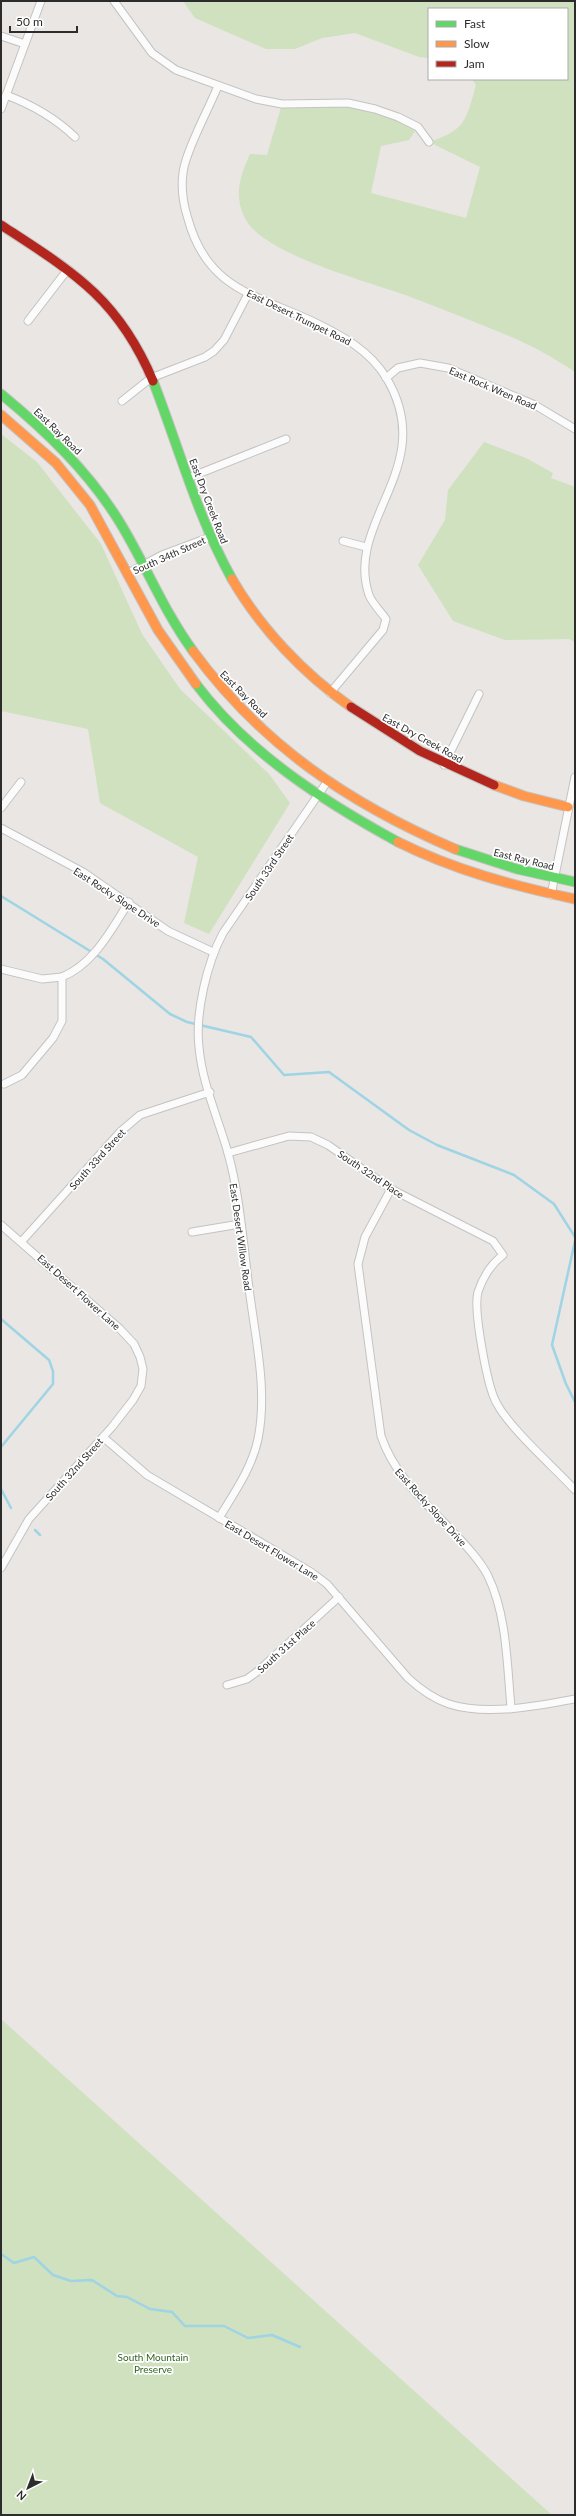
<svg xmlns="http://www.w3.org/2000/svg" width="576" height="2516" viewBox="0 0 576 2516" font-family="Lato,sans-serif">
	<rect width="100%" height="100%" fill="#e9e6e3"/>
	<!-- green -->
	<g fill="#cfe1bf">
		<path d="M183,1H575V372C554,358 533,346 509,336C476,322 442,309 408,296C369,282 266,255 246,220C233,197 240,176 250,154L267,155L282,104L311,103L375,109L418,127L409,140L381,146L371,193L466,218L480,167L429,142C466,130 466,120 476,85L472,79H567V9H429V58L419,57L355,33L322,38L295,49H266L195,18Z"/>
		<path d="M1,434L37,462L101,544L142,634L180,689L269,774L290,803L209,934L184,923L198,857L100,803L88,729L1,711Z"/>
		<path d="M484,442L526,458L553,473L551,478L575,487V642L569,639L505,640L453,621L418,565L445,520L448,490Z"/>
		<path d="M1,2019L552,2515H1Z"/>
	</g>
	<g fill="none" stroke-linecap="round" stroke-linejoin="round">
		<!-- stream -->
		<g stroke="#9ed4e4" stroke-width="2.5">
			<path d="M1,896L103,959L170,1014L187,1022L251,1037L284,1075L329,1072L409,1130L437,1145L514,1175L554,1204L575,1237"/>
			<path d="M575,1241L552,1345L566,1384L575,1402"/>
			<path d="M1,1319L49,1360L53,1371V1384L1,1447"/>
			<path d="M1,1489L11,1508"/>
			<path d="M35,1530L40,1535"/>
			<path d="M1,2254L14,2263L34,2257L53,2275L71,2281L92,2280L117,2296L127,2297L150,2309L172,2312L185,2326H224L248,2338L272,2335L300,2347"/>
		</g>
		<!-- street casing -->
		<g stroke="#c4c3c2" stroke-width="9">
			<g id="street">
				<path d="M114,1L152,53L176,70L256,99L282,104L348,103L375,109L398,117L418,127L429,142"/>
				<path d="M1,36L25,44"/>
				<path d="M218,86C208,110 194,135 186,160C180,178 182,200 188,219C207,288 253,294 312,321C341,335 370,350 387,379C439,467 344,521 369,595C372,603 381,612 386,619L383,630L330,693"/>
				<path d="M6,95C33,105 54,117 75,137"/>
				<path d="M1,109L41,1"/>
				<path d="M28,321L68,269"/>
				<path d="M386,378L398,368L420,363L448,368L535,405L575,429"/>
				<path d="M122,401L151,378L205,357L214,351L224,340L248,294"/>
				<path d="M188,478L286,439"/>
				<path d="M343,541L366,547"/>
				<path d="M128,573L162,555L210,537"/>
				<path d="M444,765L479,694"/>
				<path d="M1,808L21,782"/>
				<path d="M1,828L83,872L168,931L213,952"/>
				<path d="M551,895L575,777"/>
				<path d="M1,969L42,979L62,977"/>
				<path d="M4,1084L22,1075L53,1038L62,1021V977C94,964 111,930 129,902"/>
				<path d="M228,1153L289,1136L311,1137L328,1145L391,1189L493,1241L503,1255C491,1264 483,1277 478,1292C473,1309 487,1385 496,1402C509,1428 554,1467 575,1490"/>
				<path d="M391,1189L365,1237L358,1264L381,1436C395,1477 427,1504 456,1535C467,1547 480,1560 488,1576C507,1615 507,1665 511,1707"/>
				<path d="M1,1225L120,1329L134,1344L140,1357L143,1369L141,1386L133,1400L112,1427L29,1519L1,1568"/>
				<path d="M192,1232L240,1224"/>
				<path d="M22,1241L120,1132L140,1115L210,1092"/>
				<path d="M103,1437L147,1475L311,1572L327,1584L408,1678C420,1689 434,1699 449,1704C486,1716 538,1706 575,1699"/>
				<path d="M219,1518C234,1493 252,1468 258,1439C268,1390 255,1337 249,1288C243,1243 240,1196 228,1153C218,1118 202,1083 199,1047C195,1013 207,963 223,933L327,782"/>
				<path d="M227,1685L247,1679L258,1671L339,1597"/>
			</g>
		</g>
		<!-- fast casing -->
		<g stroke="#c4c3c2" stroke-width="11">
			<g id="fast">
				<path d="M153,381C179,448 197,516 232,579"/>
				<path d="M1,394C46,431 88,471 119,521C145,563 163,610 193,651"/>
				<path d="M196,684C248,753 323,801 398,842"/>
				<path d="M455,849L517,869L575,882"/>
			</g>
		</g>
		<!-- slow casing -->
		<g stroke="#c4c3c2" stroke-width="11">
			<g id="slow">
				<path d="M1,415L56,463L90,505L158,630L196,684"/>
				<path d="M232,579C261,629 304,674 351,707"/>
				<path d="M193,651C262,745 348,803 455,849"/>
				<path d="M494,785L524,796L568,807"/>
				<path d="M398,842C454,870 514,886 575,899"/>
			</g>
		</g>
		<!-- jam casing -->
		<g stroke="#c4c3c2" stroke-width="11">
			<g id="jam">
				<path d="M1,225C73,272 118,298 153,381"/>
				<path d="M351,707L420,751L494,785"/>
			</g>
		</g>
		<!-- street -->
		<use href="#street" stroke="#fcfbfb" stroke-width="7"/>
		<!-- fast -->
		<use href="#fast" stroke="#63d668" stroke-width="9"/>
		<!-- slow -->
		<use href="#slow" stroke="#ff974d" stroke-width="9"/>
		<!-- jam -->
		<use href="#jam" stroke="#b3261e" stroke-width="9"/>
	</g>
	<g text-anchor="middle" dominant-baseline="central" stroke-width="3.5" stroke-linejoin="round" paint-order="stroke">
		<!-- street labels -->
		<g font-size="10" fill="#2c2c2c" stroke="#fff">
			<text transform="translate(299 317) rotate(26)">East Desert Trumpet Road</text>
			<text transform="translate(493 388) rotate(23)">East Rock Wren Road</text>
			<text transform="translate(58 431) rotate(44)">East Ray Road</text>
			<text transform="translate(209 501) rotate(69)">East Dry Creek Road</text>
			<text transform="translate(169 555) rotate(-24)">South 34th Street</text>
			<text transform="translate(244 694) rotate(45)">East Ray Road</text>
			<text transform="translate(423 738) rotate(29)">East Dry Creek Road</text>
			<text transform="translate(524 859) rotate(14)">East Ray Road</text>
			<text transform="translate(269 867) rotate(-56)">South 33rd Street</text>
			<text transform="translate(117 897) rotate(33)">East Rocky Slope Drive</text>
			<text transform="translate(97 1159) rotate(-48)">South 33rd Street</text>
			<text transform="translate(371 1174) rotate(34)">South 32nd Place</text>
			<text transform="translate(241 1237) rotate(82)">East Desert Willow Road</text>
			<text transform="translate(79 1292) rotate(42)">East Desert Flower Lane</text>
			<text transform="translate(74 1469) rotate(-48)">South 32nd Street</text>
			<text transform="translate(431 1507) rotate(48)">East Rocky Slope Drive</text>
			<text transform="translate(272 1550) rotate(31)">East Desert Flower Lane</text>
			<text transform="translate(286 1646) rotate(-42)">South 31st Place</text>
		</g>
		<!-- park labels -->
		<g font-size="10" fill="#326322" stroke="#fff">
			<text x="153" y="2357">South Mountain<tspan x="153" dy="12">Preserve</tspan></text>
		</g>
	</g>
	<!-- border -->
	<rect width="576" height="2516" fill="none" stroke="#2c2c2c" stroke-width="4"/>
	<!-- legend -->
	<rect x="428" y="8" width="140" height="72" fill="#ffffff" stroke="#ababab"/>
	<rect x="436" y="21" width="20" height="6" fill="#63d668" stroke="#ababab"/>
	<text x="464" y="28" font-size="12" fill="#2c2c2c">Fast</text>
	<rect x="436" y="41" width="20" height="6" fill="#ff974d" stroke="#ababab"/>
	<text x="464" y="48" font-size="12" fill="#2c2c2c">Slow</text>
	<rect x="436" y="61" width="20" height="6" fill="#b3261e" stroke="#ababab"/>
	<text x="464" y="68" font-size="12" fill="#2c2c2c">Jam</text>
	<!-- north arrow -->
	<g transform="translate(28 2488) rotate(222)" stroke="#ffffff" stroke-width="3" paint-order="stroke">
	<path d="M0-3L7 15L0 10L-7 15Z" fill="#2c2c2c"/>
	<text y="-6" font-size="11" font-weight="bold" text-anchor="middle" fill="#2c2c2c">N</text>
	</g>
	<!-- scale -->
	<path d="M10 26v6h67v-6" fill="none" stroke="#2c2c2c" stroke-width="2"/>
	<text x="16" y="26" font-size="12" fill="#2c2c2c" stroke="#ffffff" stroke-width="3" paint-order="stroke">50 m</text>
</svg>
